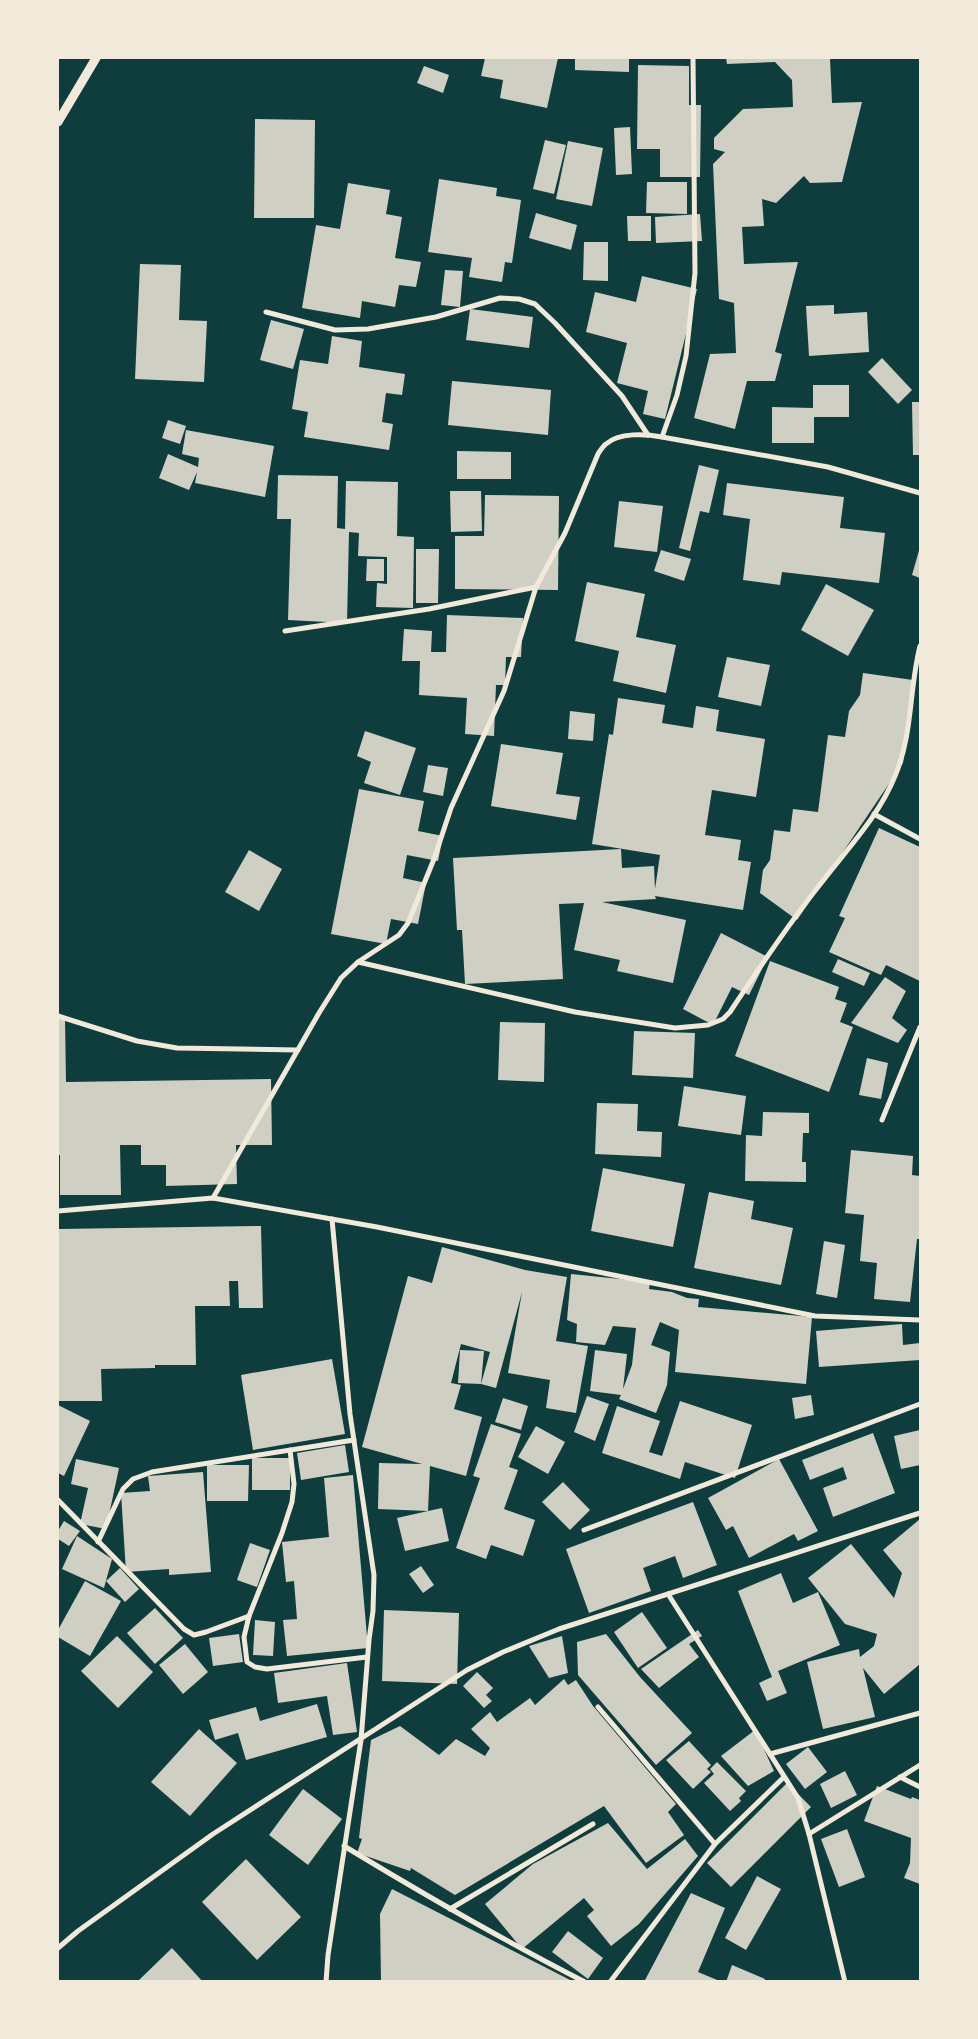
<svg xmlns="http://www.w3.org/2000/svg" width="978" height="2039" viewBox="0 0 978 2039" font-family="'DejaVu Sans',sans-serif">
	<rect width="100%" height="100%" fill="#0f3d3e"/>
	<!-- building -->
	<g fill="#cfcfc3">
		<path d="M485,58H558L547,108L500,98L503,80L481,76Z"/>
		<path d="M575,58H629V72L575,70Z"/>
		<path d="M726,58H830L832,103L862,102L842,182L810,183L804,176L776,203L762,199L764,226L742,227L744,264L798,262L775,352L782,354L775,381H747L735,429L694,418L710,354L736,353L734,303L719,299L713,164L725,152L714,149V138L743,109L793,107L792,80L775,62L727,64Z"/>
		<path d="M638,65L689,66V105H701L700,177H660V149H637Z"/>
		<path d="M424,66L449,75L443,93L417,83Z"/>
		<path d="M255,119L315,120L314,218H254Z"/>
		<path d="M630,127L632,174L616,175L614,128Z"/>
		<path d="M545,140L566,145L554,194L533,189Z"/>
		<path d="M568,141L603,148L592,206L556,199Z"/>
		<path d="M439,179L497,188L496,196L521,200L512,263L505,262L502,282L469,277L472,258L428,252Z"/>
		<path d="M647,182H687V214L646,213Z"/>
		<path d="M348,183L390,190L386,214L402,217L395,258L421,262L416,287L399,285L395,307L362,301L360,318L302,308L316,225L340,229Z"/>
		<path d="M536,213L577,225L571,250L529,238Z"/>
		<path d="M700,214L702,241L656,243L655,217Z"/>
		<path d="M627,216H651V241H628Z"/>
		<path d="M584,242H608V281L583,280Z"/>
		<path d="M140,264L181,265L179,320L207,321L204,382L135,379Z"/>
		<path d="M445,270L463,271L460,307L441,305Z"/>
		<path d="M642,276L697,289L665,419L643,414L648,391L617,383L627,343L586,332L595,292L636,302Z"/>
		<path d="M834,305V314L867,312L869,352L809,356L806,306Z"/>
		<path d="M470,309L533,317L529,348L466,340Z"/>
		<path d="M271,320L304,329L293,369L260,360Z"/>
		<path d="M332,336L362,341L359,367L405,374L402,395L386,393L382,422L393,424L389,450L304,437L308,412L292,409L300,360L328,364Z"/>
		<path d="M882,358L912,390L898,404L868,372Z"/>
		<path d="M452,381L551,390L548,435L448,425Z"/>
		<path d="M813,385H849V417H814V443H772V407L813,408Z"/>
		<path d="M912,402H920V455H913Z"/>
		<path d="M168,420L186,426L180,444L162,438Z"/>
		<path d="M186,430L274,446L265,497L195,483L197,472L189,490L159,478L168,454L198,467L199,458L182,454Z"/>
		<path d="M457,451L511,452V479H457Z"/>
		<path d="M699,465L719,470L709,513L700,511L690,551L679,548Z"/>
		<path d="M278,475L338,476L337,528L345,529L346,481L398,482L397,536L414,537L413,608L376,607L377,583L387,584V557L358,556L359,533L349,532L347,623L288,620L291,519H277Z"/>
		<path d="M727,483L844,497L840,528L885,533L879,583L782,572L780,585L743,580L750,519L723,515Z"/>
		<path d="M450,491H481L482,531L451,532Z"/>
		<path d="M485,495L559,496L558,590L455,589V536H484Z"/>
		<path d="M619,501L663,506L657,552L614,547Z"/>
		<path d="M920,547V578L912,575Z"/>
		<path d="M416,549H439L438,603H416Z"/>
		<path d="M661,550L691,559L684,581L654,571Z"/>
		<path d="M367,559H384V581H366Z"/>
		<path d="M587,582L645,594L636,637L676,645L666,693L613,681L619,651L575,641Z"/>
		<path d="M826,584L874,610L848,656L801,630Z"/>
		<path d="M447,615L523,618L521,657H506L505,685H496L494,736L465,734L467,698L419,695L420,661H402L404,629L432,631L431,652H446Z"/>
		<path d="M727,657L770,665L761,706L718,697Z"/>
		<path d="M863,673L913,680L903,763L797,920L760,893L763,870L770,860L774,830L790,832L793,809L818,812L828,735L845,737L849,711L860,695Z"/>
		<path d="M618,698L665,705L662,723L693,728L696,706L719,710L716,731L765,739L756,797L712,790L705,835L741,840L738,860L751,862L743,910L655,896L656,899L602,902L686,920L673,983L617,971L620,960L574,950L584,903L559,904L563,979L465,984L462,930H457L453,858L621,849L622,868L654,866L655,889L660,855L592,844L609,734L613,735Z"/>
		<path d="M570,711L595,714L593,741L568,739Z"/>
		<path d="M365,731L416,748L400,795L364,783L371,762L357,756Z"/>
		<path d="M501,744L563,753L556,794L580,797L576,820L491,806Z"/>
		<path d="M428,765L448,768L443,796L423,792Z"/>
		<path d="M359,789L424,801L418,831L443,836L438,861L407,855L403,878L426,883L418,924L391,919L386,944L331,934Z"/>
		<path d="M879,828L920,847V981L886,965L881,975L829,952L845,918L839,916Z"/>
		<path d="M249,850L282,869L259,911L225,892Z"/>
		<path d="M721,933L768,957L749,995L732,987L713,1025L683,1009Z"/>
		<path d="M838,959L870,973L864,986L832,972Z"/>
		<path d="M770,961L839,987L835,999L847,1003L840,1022L853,1027L829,1092L735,1056Z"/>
		<path d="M885,977L906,991L892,1018L907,1030L898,1043L851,1023Z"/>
		<path d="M58,1019H65L66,1082L271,1079L272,1145H236L237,1184L166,1186V1165H141V1145H120L121,1195H60V1155H58Z"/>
		<path d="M500,1022L545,1023L544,1082L498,1080Z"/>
		<path d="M634,1031L695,1033L693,1078L632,1075Z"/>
		<path d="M867,1058L888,1063L881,1099L859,1095Z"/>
		<path d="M684,1086L746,1096L741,1135L678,1126Z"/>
		<path d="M597,1103L638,1104L637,1131L662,1132L661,1157L595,1154Z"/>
		<path d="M763,1112L809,1113V1133H803L802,1162H806V1182L745,1181L746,1135L762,1136Z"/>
		<path d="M851,1150L913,1156L912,1175L920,1176V1239H917L910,1302L874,1299L877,1263L860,1261L864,1215L845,1213Z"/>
		<path d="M603,1168L685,1184L673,1247L591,1231Z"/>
		<path d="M709,1192L754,1201L751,1219L793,1228L781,1285L694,1268Z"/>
		<path d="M261,1226L263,1308H239L238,1281H229L230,1306H195L196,1365H155V1368L101,1369L102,1401H58V1229Z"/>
		<path d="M824,1241L845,1245L837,1298L816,1294Z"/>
		<path d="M442,1247L525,1270L567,1277L556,1341L588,1346L576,1413L546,1408L550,1380L508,1373L522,1292L496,1388L481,1384L490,1352L461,1344L451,1383L461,1385L454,1409L482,1417L466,1476L430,1466L428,1511L442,1508L449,1541L405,1551L397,1518L428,1511L378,1509L379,1463L422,1464L362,1447L408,1276L432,1283Z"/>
		<path d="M571,1274L650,1282L649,1289L672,1292L687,1298L699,1299L698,1307L812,1317L806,1384L675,1372L679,1330L660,1322L651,1345L670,1352L667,1385L656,1413L619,1399L621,1395L590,1391L595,1350L627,1354L623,1389L632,1365L636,1328L613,1326L605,1345L576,1342L577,1324L567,1320Z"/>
		<path d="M902,1324L903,1345L920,1343V1360L819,1367L816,1331Z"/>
		<path d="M460,1350L484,1351L481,1384L458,1383Z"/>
		<path d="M332,1359L345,1434L253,1450L241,1375Z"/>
		<path d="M811,1395L814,1415L795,1419L792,1398Z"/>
		<path d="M587,1396L609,1404L595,1441L574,1432Z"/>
		<path d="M503,1398L528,1406L521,1430L495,1422Z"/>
		<path d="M680,1401L752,1425L735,1478L685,1462L680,1479L602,1453L617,1406L660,1421L649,1452L662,1456Z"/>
		<path d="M58,1405L90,1421L64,1476L58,1473Z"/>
		<path d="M491,1424L521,1434L509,1467L518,1470L504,1509L535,1520L523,1556L491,1545L486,1559L456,1548L480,1478L473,1476Z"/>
		<path d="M536,1426L565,1442L548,1474L518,1457Z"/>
		<path d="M920,1430V1465L901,1469L894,1436Z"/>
		<path d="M873,1433L895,1493L833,1517L823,1488L847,1479L843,1467L810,1480L802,1460Z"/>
		<path d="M345,1445L349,1472L301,1480L297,1453Z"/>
		<rect x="252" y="1458" width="38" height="32"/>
		<path d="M76,1459L119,1468L106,1529L80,1524L88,1488L71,1484Z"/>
		<path d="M779,1459L818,1531L798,1541L794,1534L749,1558L733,1526L726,1530L708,1498Z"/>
		<path d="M207,1465H249L248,1501H207Z"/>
		<path d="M203,1472L211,1572L169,1575V1569L126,1572L121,1493L150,1491L148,1476Z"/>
		<path d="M353,1475L368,1648L287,1656L283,1620L297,1619L294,1581L286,1582L282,1542L329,1537L324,1478Z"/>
		<path d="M563,1482L590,1510L570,1530L542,1502Z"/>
		<path d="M693,1502L717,1565L683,1578L675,1556L643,1568L651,1591L589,1613L566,1549Z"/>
		<path d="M920,1519V1664L884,1694L863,1668L875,1717L823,1729L807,1662L859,1649L860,1657L874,1646L877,1634L845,1624L808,1578L851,1544L894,1598L902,1573L883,1550Z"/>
		<path d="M64,1521L80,1531L69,1546L58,1539V1531Z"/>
		<path d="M77,1536L112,1559L104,1588L62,1569Z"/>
		<path d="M250,1543L270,1550L257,1587L237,1580Z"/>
		<path d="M421,1566L434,1585L423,1593L409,1574Z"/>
		<path d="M120,1568L139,1589L125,1602L106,1581Z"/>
		<path d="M781,1573L793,1603L818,1592L840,1645L778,1671L787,1693L767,1701L759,1683L772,1677L738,1591Z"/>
		<path d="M85,1581L121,1601L90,1656L58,1637V1630Z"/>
		<path d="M155,1608L183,1638L155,1664L127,1633Z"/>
		<path d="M384,1610L459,1613L457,1684L382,1681Z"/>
		<path d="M642,1612L667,1648L638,1668L614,1632Z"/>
		<path d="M255,1620L275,1622L273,1656L253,1655Z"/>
		<path d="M698,1630L702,1636L689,1644L699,1657L659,1688L641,1669Z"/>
		<path d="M239,1634L243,1662L213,1666L209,1638Z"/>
		<path d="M606,1634L640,1677L692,1733L656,1765L578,1675L577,1642Z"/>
		<path d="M117,1636L153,1672L118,1708L81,1671Z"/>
		<path d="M562,1636L568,1673L549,1678L529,1646Z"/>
		<path d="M185,1644L208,1672L183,1694L159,1665Z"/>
		<path d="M347,1663L357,1732L333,1735L327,1696L278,1703L274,1673Z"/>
		<path d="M477,1672L493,1688L486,1695L492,1701L484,1708L463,1686Z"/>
		<path d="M564,1679L568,1685L576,1680L593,1706L676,1804L668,1812L684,1835L646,1863L604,1806L455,1895L411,1868L410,1871L357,1853L362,1839L359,1838L371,1740L400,1726L439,1755L456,1739L485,1756L490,1748L471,1729L490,1712L497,1722L530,1698L535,1705Z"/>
		<path d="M317,1704L327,1737L246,1760L238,1733L215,1740L209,1720L256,1707L260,1721Z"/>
		<path d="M199,1729L237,1763L190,1816L151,1782Z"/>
		<path d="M755,1730L774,1771L748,1786L721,1756Z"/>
		<path d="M689,1741L711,1765L707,1769L711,1772L693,1789L666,1760Z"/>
		<path d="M808,1747L827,1772L805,1789L786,1764Z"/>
		<path d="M717,1762L746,1791L739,1798L741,1801L730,1811L704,1783L714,1774L710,1769Z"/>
		<path d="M845,1771L857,1795L831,1808L820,1784Z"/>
		<path d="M787,1783L811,1807L731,1887L707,1863Z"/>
		<path d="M877,1786L911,1799L912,1797L920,1800V1884L904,1878L910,1863L911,1838L864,1821Z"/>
		<path d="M303,1789L342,1819L308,1865L269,1835Z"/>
		<path d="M608,1823L647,1869L685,1839L698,1856L639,1924L611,1946L587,1916L594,1910L584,1898L522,1949L485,1904L533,1864Z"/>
		<path d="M847,1829L865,1877L839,1887L821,1839Z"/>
		<path d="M246,1859L301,1917L257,1960L202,1902Z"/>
		<path d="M757,1876L781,1889L746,1950L725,1938Z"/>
		<path d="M392,1889L574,1982H381L380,1914Z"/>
		<path d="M691,1893L725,1908L698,1972L722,1982H644Z"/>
		<path d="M568,1931L603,1958L588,1979L552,1952Z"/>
		<path d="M172,1948L203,1982H137Z"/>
		<path d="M732,1965L765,1979L764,1982H726Z"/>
	</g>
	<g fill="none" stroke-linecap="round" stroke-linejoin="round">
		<!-- minor -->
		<g stroke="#f1e9da" stroke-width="5">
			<path d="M266,312L335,330L368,329L436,317L500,298L519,299L535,304L555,323L622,396L648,435"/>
			<path d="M662,437L677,395L686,356L695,273L693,58"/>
			<path d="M285,631L429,609L536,587"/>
			<path d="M874,814L920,839"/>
			<path d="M358,962L575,1012L675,1028L708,1025L723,1019L730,1012C759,968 789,923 822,882C848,848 879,816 895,776C913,734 909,689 920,646"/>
			<path d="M58,1016L137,1041L177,1048L298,1050"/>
			<path d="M882,1120L920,1027"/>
			<path d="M213,1198L319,1013L341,978L358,962L399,935L408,923L434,859L451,808L504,691L536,587L565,533L598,454C600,451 603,446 606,444C619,432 646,434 662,437L828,467L920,493"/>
			<path d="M58,1211L213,1198L377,1227L815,1316L920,1320"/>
			<path d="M290,1450L294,1484L292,1502L282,1533L249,1616L244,1637L247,1662L255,1667L267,1669L367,1657"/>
			<path d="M58,1500L184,1629L194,1635L206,1632L249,1616"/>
			<path d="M584,1530L920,1404"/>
			<path d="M98,1542L123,1489L133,1479L152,1472L354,1440"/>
			<path d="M668,1594L798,1798L809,1834L845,1982"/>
			<path d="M598,1707L715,1844"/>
			<path d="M770,1754L920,1713"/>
			<path d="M900,1777L920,1787"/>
			<path d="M809,1834L920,1765"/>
			<path d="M344,1846C423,1894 503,1940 585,1982"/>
			<path d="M450,1909L593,1824"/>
			<path d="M58,1948L78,1931L213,1834L467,1670L503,1652L559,1629L920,1513"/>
			<path d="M326,1982L328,1955L361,1740L369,1640L373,1611L374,1575L350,1414L332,1219"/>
			<path d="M610,1982L715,1844L784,1777"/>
		</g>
		<!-- tertiary -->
		<path stroke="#f1e9da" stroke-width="9" d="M58,122L96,58"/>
	</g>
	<!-- border -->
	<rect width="978" height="2039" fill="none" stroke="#f1e9da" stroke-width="118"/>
</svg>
